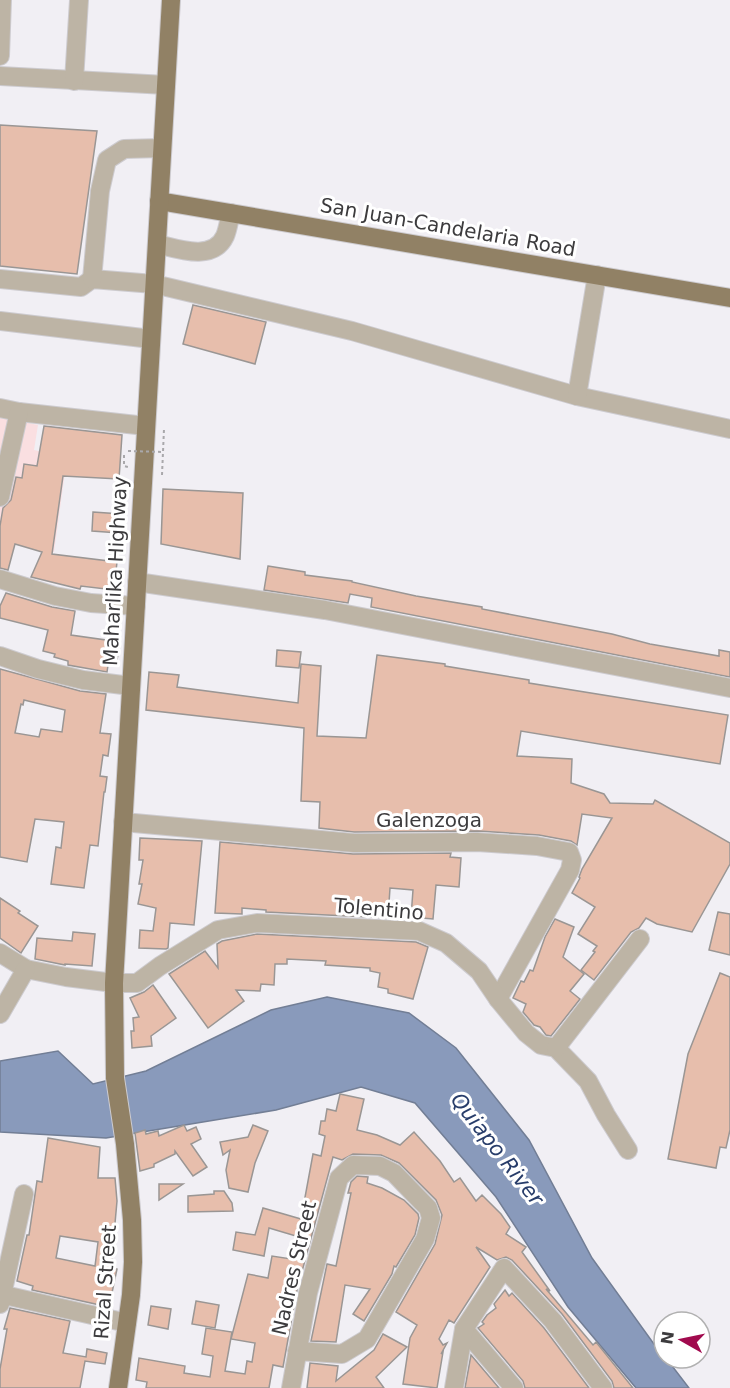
<svg xmlns="http://www.w3.org/2000/svg" width="730" height="1388" viewBox="0 0 730 1388" font-family="'DejaVu Sans',sans-serif">
	<rect width="100%" height="100%" fill="#f1eff4"/>
	<!-- education -->
	<path fill="#fadfe1" d="M0,417L38,425L34,450L67,458L54,552L0,540Z"/>
	<!-- water -->
	<path fill="#899abb" stroke="#727e95" stroke-width="1.5" d="M327,997L409,1013L456,1048L529,1140L592,1258L664,1358H666L689,1388H636L568,1307L496,1197L415,1103L361,1087L276,1110L106,1138L0,1132V1061L58,1051L93,1084L146,1071L271,1010Z"/>
	<!-- building -->
	<g fill="#e7beac" stroke="#9a9694" stroke-width="1.5" fill-rule="evenodd">
		<path d="M0,125L97,131L77,274L0,266Z"/>
		<path d="M193,305L266,322L255,364L183,344Z"/>
		<path d="M44,426L122,435L119,479L63,476L52,554L117,562L114,590L81,586L80,589L31,577L42,552L15,544L8,570L0,568V526L3,508L11,500L16,477L22,478L24,464L37,466Z"/>
		<path d="M163,489L243,493L240,559L161,544Z"/>
		<path d="M93,512L121,514L119,533L92,531Z"/>
		<path d="M268,566L305,572V575L352,581V582L416,596L482,607V609L612,634L650,644L719,656V650L730,652V677L371,607L372,598L350,594L348,603L264,590Z"/>
		<path d="M6,593L52,607L75,611L71,635L120,642L117,660L109,659L107,672L68,665V661L54,657L55,654L43,651L48,630L0,618V606Z"/>
		<path d="M277,650L301,652L299,668L276,666Z"/>
		<path d="M377,655L445,664V666L529,680V683L728,715L720,764L521,731L517,756L572,759L571,783L604,794L610,803L653,804L655,800L730,843V864L692,932L657,924L646,918L639,928L631,932L594,980L581,970L595,952L593,951L597,946L578,934L595,907L572,893L580,878L579,877L582,869L612,818L582,814L577,845L571,841L539,835L478,831L354,832L319,828L320,802L301,801L304,728L146,710L149,672L179,675L177,687L298,703L301,664L321,666L317,736L366,738Z"/>
		<path d="M0,669L80,691L106,694L100,733L111,734L108,756L103,755L100,776L107,777L105,792H104L98,846L90,845L84,888L51,884L56,847L61,848L64,822L35,819L27,862L0,857ZM24,700L65,710L62,732L41,729L39,737L15,733L21,704L23,705Z"/>
		<path d="M140,838L202,841L194,925L170,923L168,948L166,949L139,948L140,930L153,931L156,908L138,904L142,884H139L143,860H139Z"/>
		<path d="M220,842L353,854L451,853L450,857L461,858L459,887L436,885L433,919L411,917L413,890L390,888L388,918L266,912V910L242,908V914L215,913Z"/>
		<path d="M0,898L20,911L18,913L38,926L21,953L0,938Z"/>
		<path d="M718,912L730,914V955L709,950Z"/>
		<path d="M555,919L574,927L563,957L584,974L570,991L580,999L551,1036L546,1035L540,1027L534,1025L523,1012L526,1004L513,998L521,981L524,982L530,970L533,971L545,937Z"/>
		<path d="M73,932L95,934L92,966L65,964V965L35,959L37,938L72,941Z"/>
		<path d="M257,934L416,942L428,947L413,999L388,993V989L378,987L380,973L370,971V968L325,965L326,961L287,959V964H275L274,985L261,984L260,991L236,990L244,1001L208,1028L169,974L205,951L218,968L217,944L222,941Z"/>
		<path d="M720,973L730,977V1130L726,1148L720,1147L716,1168L668,1159L688,1054Z"/>
		<path d="M153,985L176,1018L151,1036L152,1046L132,1048L131,1031H134L133,1018L139,1017L130,998L144,992Z"/>
		<path d="M340,1094L364,1099L357,1130L377,1135L400,1145L414,1132L440,1161L454,1182L460,1178L476,1201L482,1195L501,1214L510,1227L506,1234L526,1247L522,1252L550,1291L546,1289L593,1345L596,1342L633,1388H614L612,1381L562,1314L512,1260L506,1257L497,1260L476,1247L490,1267L454,1323L449,1320L439,1339L443,1345L447,1343L441,1354L443,1352L437,1388L403,1384L410,1338L417,1325L396,1312L435,1244L442,1215L436,1200L399,1163L381,1155L353,1154L342,1160L333,1157L297,1290L283,1367L273,1365L269,1388H146L147,1382L136,1380L139,1358L185,1366L184,1373L210,1377L213,1356L202,1354L206,1328L232,1332L225,1371L245,1374L247,1361L252,1362L255,1343L231,1339L248,1274L268,1278L272,1256L291,1259L296,1236L269,1228L264,1256L233,1250L236,1232L255,1235L263,1208L301,1219L313,1154L321,1156L325,1136L319,1134L321,1121H325L327,1109L336,1111Z"/>
		<path d="M184,1125L187,1131L196,1127L201,1139L191,1144L207,1167L193,1176L175,1151V1154L154,1164V1167L140,1171L135,1133L145,1130L146,1134L158,1131L159,1136Z"/>
		<path d="M253,1125L268,1131L255,1163L248,1192L229,1188L226,1170L230,1150L223,1155L220,1142L248,1137Z"/>
		<path d="M48,1138L100,1147L98,1178H115L117,1201L111,1268L117,1269L109,1307L32,1290L33,1286L17,1281L27,1235H29L37,1181L42,1182ZM60,1236L98,1242L95,1266L56,1258Z"/>
		<path d="M357,1176L368,1177L367,1183L382,1188L404,1200L418,1214L419,1218L415,1235L396,1267L394,1266L392,1274L364,1321L353,1314L370,1289L345,1285L336,1342L311,1341L327,1264L336,1266L351,1193H348L351,1182Z"/>
		<path d="M159,1184H183L159,1200Z"/>
		<path d="M214,1191H224L232,1203L233,1211L188,1212V1196L214,1194Z"/>
		<path d="M505,1290L509,1296L512,1293L544,1328L589,1388H525L523,1381L478,1328L484,1324L482,1322L487,1315L496,1308L494,1304Z"/>
		<path d="M196,1301L219,1305L215,1328L192,1324Z"/>
		<path d="M151,1306L171,1309L168,1329L148,1325Z"/>
		<path d="M10,1308L70,1321L63,1353L86,1357L87,1349L107,1353L105,1364L85,1361L80,1388H0V1369L7,1329H4Z"/>
		<path d="M383,1334L407,1347L376,1377L384,1388H307L310,1363L338,1366L336,1381L374,1350Z"/>
		<path d="M471,1355L499,1388H465Z"/>
	</g>
	<g fill="none" stroke-linecap="round" stroke-linejoin="round">
		<!-- minor casing -->
		<g stroke="#cdcbcf" stroke-width="20">
			<g id="minor">
				<path d="M0,56L2,0"/>
				<path d="M0,76L166,85"/>
				<path d="M74,81L79,0"/>
				<path d="M157,244C178,249 213,262 225,236C228,229 229,220 231,213"/>
				<path d="M0,279L81,287L92,279L154,284L352,331L577,396L730,429"/>
				<path d="M92,279L100,191L107,160L124,149L162,148"/>
				<path d="M0,321L151,339"/>
				<path d="M577,396L597,275"/>
				<path d="M0,408L19,412L146,426"/>
				<path d="M0,497L19,412"/>
				<path d="M0,579L55,596L91,603L136,606"/>
				<path d="M137,582L325,610L730,688"/>
				<path d="M0,656L38,669L83,680L131,686"/>
				<path d="M123,822L354,843L477,842L537,846L569,852L572,860L570,870L498,999"/>
				<path d="M0,953L26,969L66,977L114,983H137L160,966L218,930L257,923L419,931L446,943L479,971L498,999L526,1033L541,1045L556,1048L588,1081L606,1115L628,1150"/>
				<path d="M0,1014L26,969"/>
				<path d="M556,1048L640,939"/>
				<path d="M0,1294L127,1323"/>
				<path d="M0,1304L24,1194"/>
				<path d="M464,1329L514,1388"/>
				<path d="M291,1388L308,1293L339,1178L353,1165L380,1166L394,1173L422,1202L428,1208L431,1218L425,1239L367,1339L342,1354L297,1351"/>
				<path d="M454,1388L464,1329L504,1268L553,1321L603,1388"/>
			</g>
		</g>
		<!-- major casing -->
		<g stroke="#cdcbcf" stroke-width="20">
			<g id="major">
				<path d="M159,201L730,298"/>
				<path d="M118,1388L131,1295L133,1262L132,1220L125,1144L115,1078L114,983L171,0"/>
			</g>
		</g>
		<!-- path -->
		<g stroke="#a9a8ab" stroke-width="2" stroke-dasharray="3 3" stroke-linecap="butt">
			<path d="M124,455V466L128,467V464"/>
			<path d="M162,475L164,429"/>
		</g>
		<!-- minor -->
		<use href="#minor" stroke="#bdb4a5" stroke-width="18"/>
		<!-- major -->
		<use href="#major" stroke="#918165" stroke-width="18"/>
		<!-- path-bridge -->
		<path stroke="#a9a8ab" stroke-width="2" stroke-dasharray="3 3" stroke-linecap="butt" d="M128,451L163,452"/>
	</g>
	<g text-anchor="middle" dominant-baseline="central" stroke-width="6" stroke-linejoin="round" paint-order="stroke">
		<!-- street labels -->
		<g font-size="20" fill="#3c3b3d" stroke="#fff">
			<text transform="translate(448 227) rotate(10)">San Juan-Candelaria Road</text>
			<text transform="translate(115 571) rotate(-87)">Maharlika Highway</text>
			<text x="429" y="820">Galenzoga</text>
			<text transform="translate(379 909) rotate(5)">Tolentino</text>
			<text transform="translate(294 1268) rotate(-77)">Nadres Street</text>
			<text transform="translate(105 1282) rotate(-86)">Rizal Street</text>
		</g>
		<!-- water labels -->
		<g font-size="21" font-style="italic" fill="#283d6a" stroke="#fff">
			<text transform="translate(497 1149) rotate(52)">Quiapo River</text>
		</g>
	</g>
	<!-- north arrow -->
	<g transform="translate(682 1340) rotate(279)"><circle r="28" fill="#ffffff" stroke="#b1b1b1" stroke-width="1.5"/>
	<path d="M0-4.5L10 22L0 15L-10 22Z" fill="#a10a4e"/>
	<text y="-9" font-size="16" font-weight="bold" text-anchor="middle" fill="#3c3b3d">N</text>
	</g>
</svg>
